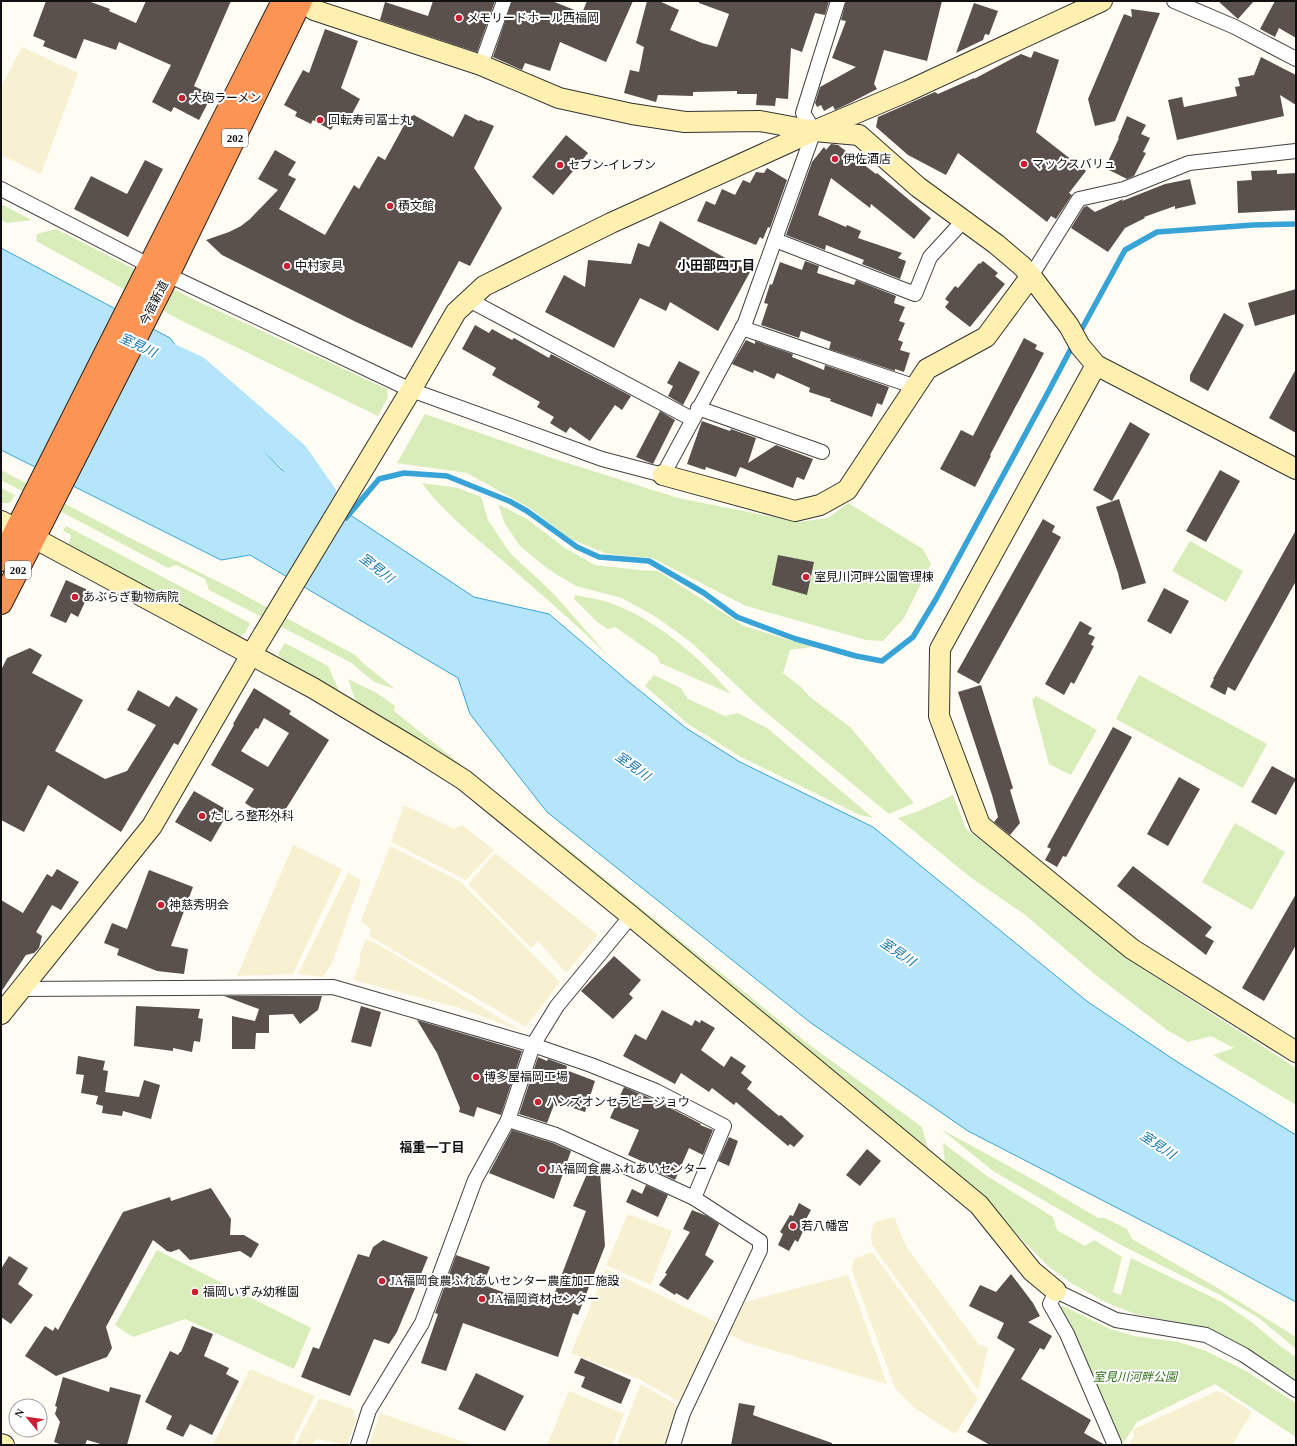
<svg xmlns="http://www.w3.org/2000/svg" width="1297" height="1446" viewBox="0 0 1297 1446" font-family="'Times New Roman','Noto Sans JP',serif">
	<rect width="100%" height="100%" fill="#fffcf4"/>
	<!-- farmland -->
	<g fill="#f7f1d1">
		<path d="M22,47L78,73L41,174L1,155V87Z"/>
		<path d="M404,805L454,829L462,825L494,850L466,880L391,842Z"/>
		<path d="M293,845L342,869L293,974L237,976Z"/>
		<path d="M390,846L461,882L560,982L526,1027L369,936L371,929L361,921Z"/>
		<path d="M495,853L598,935L566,973L538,941L531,948L468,884Z"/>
		<path d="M348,873L361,880L333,961L323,977L298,974Z"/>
		<path d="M366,939L374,942L523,1032L460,1008L353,980L360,963V953Z"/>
		<path d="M628,1214L672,1231L651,1285L606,1265Z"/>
		<path d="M894,1217L907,1248L979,1345L988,1347L978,1390L872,1245L871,1232L875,1222Z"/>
		<path d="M872,1252L978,1399L955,1434L916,1409L895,1388L852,1271L854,1259Z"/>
		<path d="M606,1269L720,1324L680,1402L639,1379L571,1353Z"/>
		<path d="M848,1275L887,1384L745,1342L729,1334L745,1302Z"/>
		<path d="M250,1369L315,1396L291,1445H213Z"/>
		<path d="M641,1384L678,1406L666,1445H617Z"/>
		<path d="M569,1391L624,1414L612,1445H547Z"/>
		<path d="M1217,1391L1223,1393L1252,1412L1232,1445H1129L1134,1436L1132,1430Z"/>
		<path d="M320,1398L355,1410L353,1416L357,1419L347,1445L318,1439L309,1445H295Z"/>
		<path d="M380,1413L472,1445H369Z"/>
	</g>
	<!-- green -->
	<g fill="#d8edba">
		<path d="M1,204L32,220L7,223L1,220Z"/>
		<path d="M56,229L195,300L387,389L388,397L378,416L180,320L36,241L37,234Z"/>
		<path d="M425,414L558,460L678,498L799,522L828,518L848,503L923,549L931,564L904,618L883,641L866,640L746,606L652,558L607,554L571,539L528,507L467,473L397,463Z"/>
		<path d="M1,470L130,538L233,589L355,655L363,663L395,689L374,682L350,662L209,590L205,579L176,565L168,568L1,480Z"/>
		<path d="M422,483L458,488L481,497L488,520L510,553L552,592L611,659C575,622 535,589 496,555C470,533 442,511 422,483Z"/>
		<path d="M1,488L15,495L10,503H1Z"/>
		<path d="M498,504L527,519L565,548L595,565L639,570L658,571L744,626L812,647L790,650L783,673L802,688L810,697L850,727L914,803L889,814L756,704L692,643L656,617L622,598L576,586L548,569L520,546L505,524Z"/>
		<path d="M66,526L250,623L245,633L238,638L68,545L71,535L63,531Z"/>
		<path d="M1190,541L1243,571L1226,602L1172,571Z"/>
		<path d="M575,595C587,598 601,599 613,604C660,622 699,657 731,694L660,663L657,656L615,627L608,629L597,622L574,599Z"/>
		<path d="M285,643L328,666L340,693L285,663L278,654Z"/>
		<path d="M654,675L681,688L688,699L725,716L738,713L767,728L873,818L860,815L741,757L688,724L645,686Z"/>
		<path d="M1139,675L1267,744L1243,788L1116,719Z"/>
		<path d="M348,679L377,693L395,706L394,711L480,780L386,719L356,702Z"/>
		<path d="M1036,696L1097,730L1071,775L1049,764L1032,700Z"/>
		<path d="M953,795L966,829L1116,945L1146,971L1296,1068V1105L1213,1055L1234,1048L1211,1036L1188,1042L1167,1030L1097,976L1024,914L970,877L898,818L919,811Z"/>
		<path d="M516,815L531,819L807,1043L922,1127L930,1156Z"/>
		<path d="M1235,823L1285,852L1252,910L1202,882Z"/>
		<path d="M941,1129L1041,1184L1098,1218H1105L1127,1229L1132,1239L1216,1287L1296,1337V1349L1259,1318L1220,1295L1119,1244L993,1171Z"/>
		<path d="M943,1143L987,1176L1053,1217L1057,1230L1085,1246L1094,1240L1122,1257L1113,1292L1121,1295L1131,1258L1222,1302L1253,1323L1280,1346L1296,1357V1383L1246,1349L1194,1325L1135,1314L1105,1302L1071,1283L1048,1266L1004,1221L945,1164Z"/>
		<path d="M157,1250L311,1328L294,1369L185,1319L133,1337L115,1325Z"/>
		<path d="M1063,1306L1110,1329L1134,1336L1179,1342L1206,1351L1244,1370L1296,1403V1437L1215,1384L1137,1422L1122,1445H1118L1058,1310L1060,1307Z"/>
	</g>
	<!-- water -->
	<path fill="#b5e5fa" stroke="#37a3d6" d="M1,248L170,338L224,409L281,469L474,597L549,614L629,682L686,728L740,762L873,827L1088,1002L1179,1063L1296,1135V1302L1191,1246L968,1131L811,1023L547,812L470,714L458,678L250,555L221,560L1,450Z"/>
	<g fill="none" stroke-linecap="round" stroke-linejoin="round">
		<!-- stream -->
		<g stroke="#37a3d6" stroke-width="5.5">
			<path d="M1079,334L1125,250L1157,232L1253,225L1296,224"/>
			<path d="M345,519L379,479L404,473L447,476L509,501L527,511L577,547L599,557L649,561L704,593L737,617L796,639L856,656L882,661L913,637L936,599L1046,396L1074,343"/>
		</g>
		<!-- river -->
		<path stroke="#b5e5fa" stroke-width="32" d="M156,353L195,371L293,456L321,496L333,533L336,536"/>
	</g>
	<!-- building -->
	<g fill="#5a504c" fill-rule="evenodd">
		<path d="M46,1H88L110,9L109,11L136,23L146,1H231L194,86L212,95L199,120L174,107L171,112L152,102L171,65L119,42L116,50L84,39L76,59L43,46L45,41L33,36Z"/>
		<path d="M433,1H495L477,52L380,20L385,2L428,16Z"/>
		<path d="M512,1H552L582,13L587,1H633L606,62L560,42L550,71L525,63L522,70L493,57Z"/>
		<path d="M647,1H659L679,10L670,30L702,43L717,47L729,14L699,3V1H829L825,15L815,13L802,52L791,48L788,99L776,98L775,106L756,105L757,94H737V91L693,92V96L658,95L656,102L624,93L630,70L639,72L644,47L636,43Z"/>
		<path d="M846,1H942L927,61L884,50L874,84L877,89L850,103L835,110L833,106L824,111L821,105L817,107L815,103L820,87L856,67L832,58L846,21L841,20Z"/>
		<path d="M1218,1H1254L1238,19Z"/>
		<path d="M1275,1H1296V38L1279,28L1275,37L1260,29Z"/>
		<path d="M974,3L998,11L989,35L985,34L983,40L956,53Z"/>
		<path d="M1131,9L1160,13L1115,121L1095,126L1088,99L1124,14L1132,17Z"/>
		<path d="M325,29L358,41L341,88L360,99L345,127L335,122L331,130L313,120L311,124L295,116L297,112L284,105L303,70L309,73Z"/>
		<path d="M1034,51L1059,60L1036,132L1086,171L1069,193L1072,195L1056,219L1051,216L1047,222L958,153L946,175L908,155L876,127L878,117L935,92L938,94L974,78V79L1021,54L1031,58Z"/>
		<path d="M1261,57L1296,75V105L1280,95L1284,116L1177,140L1168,100L1182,97L1184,107L1237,96L1235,87L1240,86L1238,78L1254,75Z"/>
		<path d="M465,114L479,121L480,120L494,126L474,168L502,208L470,266L459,261L412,348L354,321L222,255L206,240L229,232L241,226L250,219L278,190L258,179L275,150L296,162L288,175L296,179L279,209L325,235L354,185L359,189L378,156L385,160L408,118L414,115L453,137Z"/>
		<path d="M1127,116L1146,125L1141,134L1150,138L1143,152L1146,153L1134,176L1127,179L1105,168L1119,138H1118Z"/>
		<path d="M566,135L588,153L553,195L532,177Z"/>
		<path d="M831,144L838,145L876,174L877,173L931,218L914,239L871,204L870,208L831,178L818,215L846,227L847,225L861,231L858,238L902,253L898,258L906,261L900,279L862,264L864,260L826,245L825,250L786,235L812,162L824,147L826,150Z"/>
		<path d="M145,160L163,169L128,237L74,209L91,176L127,194Z"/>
		<path d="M767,168L787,180L770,228L768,227L763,239L760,237L756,245L697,221L706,201L715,205L722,189L735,195L743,180L750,183L756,172L764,173Z"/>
		<path d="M1277,170V174L1296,173V210L1238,213L1237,181L1252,180L1251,171Z"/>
		<path d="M1190,179L1196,204L1175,209V206L1144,217L1145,218L1125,228L1108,252L1071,228L1084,207L1087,206L1095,212L1123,199L1122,201L1165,184Z"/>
		<path d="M660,221L750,272L718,331L670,302L666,311L640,298L614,348L545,312L564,275L585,287L588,260L631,264L638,243L649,247Z"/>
		<path d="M805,261L819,266L817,273L854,285L856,280L896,296L894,303L905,307L899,321L905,323L898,340L903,342L900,350L910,353L904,372L895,369V371L829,349L831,342L801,331L799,338L761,325L768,304L764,303L770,284L772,285L780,262L802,270Z"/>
		<path d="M983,261L998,273L995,276L1005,284L970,327L948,310L945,307L949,302L945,299L955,286L958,288L979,263L980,264Z"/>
		<path d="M1296,289V314L1255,326L1248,303Z"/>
		<path d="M1224,313L1244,325L1208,391L1190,381V375Z"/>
		<path d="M475,325L489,333L492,329L512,340L514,338L549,358L551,354L631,396L622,410L615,405L590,441L570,427L566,433L550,423L554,417L537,407L540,402L492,375L496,368L462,349Z"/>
		<path d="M1024,338L1037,345L1035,349L1044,353L990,455L991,456L975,487L940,469L961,430L973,436Z"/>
		<path d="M746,340L755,344V341L793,354L792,357L824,370L825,365L889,387L882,405L877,403L872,417L830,401L831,399L809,392L810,388L777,373L774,379L754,370L753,373L732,364Z"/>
		<path d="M679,361L700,372L683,405L668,396L673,386L667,383Z"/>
		<path d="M1296,369V433L1269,418Z"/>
		<path d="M660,411L675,420L653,464L636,457Z"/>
		<path d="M702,421L730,431L731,429L756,438L748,463L776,445L813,459L804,480L797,477L793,488L740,467L736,477L706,467L705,470L687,464Z"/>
		<path d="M1130,422L1150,434L1112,501L1093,490Z"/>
		<path d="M1220,470L1240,481L1206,542L1186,531Z"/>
		<path d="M1119,499L1146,583L1122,590L1118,573L1096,507Z"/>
		<path d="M1043,519L1055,526L1052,532L1061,537L979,684L957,672Z"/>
		<path d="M1296,530V581L1235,691L1228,687L1225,695L1210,687L1214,679H1213Z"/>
		<path d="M778,555L814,562L807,595L772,585Z"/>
		<path d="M66,580L90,591L78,617L71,613L66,623L50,616Z"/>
		<path d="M1164,588L1189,601L1171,634L1147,621Z"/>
		<path d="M1080,621L1092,628L1088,634L1095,637L1091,645L1094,646L1074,684L1071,682L1064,695L1045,684Z"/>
		<path d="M30,648L42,655L32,673L83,700L55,751L105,779L127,771L156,725L127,710L138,690L169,707L176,696L198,709L178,745L174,743L121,832L48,785L24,832L1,820V670L7,658Z"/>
		<path d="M981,685L1013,788L1010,790L1020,823L1010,835L994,822L998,817L992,795L958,692Z"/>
		<path d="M254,688L291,711L289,714L329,740L277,823L245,803L254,789L211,765L234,725L233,724ZM264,718L289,733L268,767L241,751L256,728L258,729Z"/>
		<path d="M1113,727L1132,737L1066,857L1063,856L1057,867L1045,860L1051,849L1047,847Z"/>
		<path d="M1272,766L1296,779L1276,815L1251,802Z"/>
		<path d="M1179,777L1200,789L1168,846L1147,834Z"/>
		<path d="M194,791L229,811L211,842L175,822Z"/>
		<path d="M1133,866L1212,927L1205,936L1214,941L1206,955L1117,886Z"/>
		<path d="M57,869L79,882L61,910L52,905L36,932L42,936L39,948L34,953L26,955L1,992V900L23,913L47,874L52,877Z"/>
		<path d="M149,870L193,887L171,946L188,949L184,974L157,971L117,955L119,949L104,943L112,923L127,929Z"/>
		<path d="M1296,894V945L1264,1001L1242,988Z"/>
		<path d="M614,956L641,980L629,994L633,998L613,1019L581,991Z"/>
		<path d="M224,996H322L318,1010L300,1024L293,1014L269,1015V1033H256L255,1049H232V1016L255,1021L259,1009Z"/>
		<path d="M136,1006L200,1009L198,1018L203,1019L200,1042L194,1041L192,1052L173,1048V1051L134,1046Z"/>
		<path d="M361,1006L381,1012L371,1047L351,1042Z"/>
		<path d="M662,1010L692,1026L695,1020L700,1023L701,1020L715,1028L701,1050L724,1067L731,1056L746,1066L741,1073L752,1082L747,1089L779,1116L781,1115L804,1136L794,1147L790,1144L788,1146L736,1102L734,1105L712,1088L709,1092L681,1073L675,1084L623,1056L635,1034L646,1040Z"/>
		<path d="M417,1020L522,1051L501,1115L477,1107L474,1117L459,1112L460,1108L437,1053Z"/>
		<path d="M78,1056L105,1061L103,1070L108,1071L105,1092L139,1097L144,1080L160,1085L151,1119L123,1111L122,1116L102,1113L103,1106L96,1104L98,1096L81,1093L84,1075L76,1074Z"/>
		<path d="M538,1057L547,1061L548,1059L567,1066L566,1070L595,1081L585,1112L555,1102L547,1123L519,1114Z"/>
		<path d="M624,1087L657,1101L701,1124L700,1125L713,1130L703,1155L689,1148L675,1180L653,1170L655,1167L628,1155L639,1130L610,1118Z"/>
		<path d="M512,1130L553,1143L571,1151L554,1199L489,1173Z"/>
		<path d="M729,1137L738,1141L729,1166L718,1161Z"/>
		<path d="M867,1149L881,1161L860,1186L846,1175Z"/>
		<path d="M590,1167L600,1172L605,1246L578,1315L573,1313L558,1357L463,1323L446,1371L421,1363L438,1314L435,1313L456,1255L490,1267L483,1285L549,1308L586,1211L573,1206Z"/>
		<path d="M646,1185L668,1195L658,1217L626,1202L632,1189L642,1194Z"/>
		<path d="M211,1188L231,1219L230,1235H244L259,1244L251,1258L240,1251L190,1260L179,1249L171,1252L167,1251L153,1240L106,1327L112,1348L107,1357L56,1376L25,1356L45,1326L53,1331L55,1327L58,1330L123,1212L170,1197L171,1201Z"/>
		<path d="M799,1203L811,1210L804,1223L806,1225L798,1242L795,1240L789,1251L778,1245L783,1234L780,1232L790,1215L793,1216Z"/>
		<path d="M692,1210L707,1216L719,1224L705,1255L714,1261L688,1300L676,1293L675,1295L659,1285L667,1274L665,1273L690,1232L683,1229Z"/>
		<path d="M383,1240L428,1257L397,1332L389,1344L374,1339L350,1396L301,1377L313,1347L319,1349L358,1254L369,1257L373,1247Z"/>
		<path d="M9,1256L28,1268L18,1284L33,1295L11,1324L1,1317V1269Z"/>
		<path d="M1011,1274L1033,1303L1040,1316L1028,1322L1052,1336L1044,1350L1040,1348L1021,1379L1091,1420L1084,1433L1105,1445H990L967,1432L1015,1349L997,1338L1004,1323L969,1306L980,1285L996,1292Z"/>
		<path d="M192,1326L213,1334L204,1356L229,1368L226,1374L239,1381L212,1435L190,1424L183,1437L166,1429L172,1416L145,1402L170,1351L178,1355L180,1352H181Z"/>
		<path d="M581,1358L631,1380L621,1404L581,1387L585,1377L574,1373Z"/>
		<path d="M476,1373L524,1396L505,1431L458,1409Z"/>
		<path d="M63,1377L109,1392L110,1387L141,1395L127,1445H104L87,1440L85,1445H62L54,1442L60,1422L55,1414L57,1407L55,1406Z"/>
		<path d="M739,1403L755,1406L753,1415L832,1443V1445H731Z"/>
	</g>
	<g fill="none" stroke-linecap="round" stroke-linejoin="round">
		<!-- street casing -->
		<g stroke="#434343" stroke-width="16">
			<g id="street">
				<path d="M1174,1L1235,27L1296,59"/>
				<path d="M481,65L504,1"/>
				<path d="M1,189L168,275L411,390L602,459L663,475L745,323L814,131L803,113L838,1"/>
				<path d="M775,240L915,294L930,257L964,220"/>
				<path d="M1031,276L1079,199L1124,189L1189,163L1296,151"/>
				<path d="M469,300L692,419"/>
				<path d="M742,328L916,387"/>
				<path d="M698,408L822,452"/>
				<path d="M21,989L333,987L533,1045L591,1065L656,1091L724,1126L694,1198"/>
				<path d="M508,1120L556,1135L694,1198L760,1241V1250L683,1413L673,1445"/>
				<path d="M358,1445L369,1410L422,1323L475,1180L508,1120L533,1045L557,1006L631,916"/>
				<path d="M1114,1445V1443L1067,1334L1050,1304L1056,1291L1116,1320L1206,1335L1244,1355L1296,1390"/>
			</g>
		</g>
		<!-- secondary casing -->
		<g stroke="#323232" stroke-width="22">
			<g id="secondary">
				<path d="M302,1L314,10L481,65L559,98L632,114L685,122L760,121L814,131L859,135L918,187L996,244L1022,266L1031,276L1069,326L1080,346L1096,365L1296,469"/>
				<path d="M1096,365L940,649L939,716L980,825L1132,949L1296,1052"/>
				<path d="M663,475L795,511L820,505L847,490L927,369L986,337L1031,276"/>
				<path d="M1,521L34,538L313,688L415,749L464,780L631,916L979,1205L1032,1271L1056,1291"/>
				<path d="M1,1014L152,826L251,655L411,390L456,312L484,286L611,223L814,131L908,91L1102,1"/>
				<path d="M1,1444L4,1445"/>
			</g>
		</g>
		<!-- highway casing -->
		<g stroke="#212121" stroke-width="24">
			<g id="highway">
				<path d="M1,560L283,1"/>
				<path d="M1,603L168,275L301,1"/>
			</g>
		</g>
		<!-- street -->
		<use href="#street" stroke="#fff" stroke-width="14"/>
		<!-- secondary -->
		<use href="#secondary" stroke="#fff0af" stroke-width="20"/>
		<!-- highway -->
		<use href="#highway" stroke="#fc9454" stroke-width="22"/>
	</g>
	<!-- markers -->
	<g fill="#cb1e33" stroke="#fff" stroke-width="1.5">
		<circle cx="459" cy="18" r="4"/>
		<circle cx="182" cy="98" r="4"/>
		<circle cx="320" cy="120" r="4"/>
		<circle cx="835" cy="159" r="4"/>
		<circle cx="1024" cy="164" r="4"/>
		<circle cx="560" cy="165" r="4"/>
		<circle cx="390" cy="206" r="4"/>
		<circle cx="287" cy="266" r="4"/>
		<circle cx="806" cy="577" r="4"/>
		<circle cx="75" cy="597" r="4"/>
		<circle cx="202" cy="816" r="4"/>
		<circle cx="161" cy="905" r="4"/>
		<circle cx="476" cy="1077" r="4"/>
		<circle cx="538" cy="1102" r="4"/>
		<circle cx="542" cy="1169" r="4"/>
		<circle cx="793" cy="1226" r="4"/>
		<circle cx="382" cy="1281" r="4"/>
		<circle cx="195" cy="1292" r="4"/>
		<circle cx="482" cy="1299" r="4"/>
	</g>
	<g text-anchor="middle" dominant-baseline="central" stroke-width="4" stroke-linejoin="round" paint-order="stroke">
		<!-- shield labels -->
		<g fill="#fff" stroke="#585858" stroke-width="1">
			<rect x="222" y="129" width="26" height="18" rx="3"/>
			<rect x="5" y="561" width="26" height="18" rx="3"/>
		</g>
		<g font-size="11" font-weight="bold" fill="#101010">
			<text x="235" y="138">202</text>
			<text x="18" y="570">202</text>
		</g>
		<!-- poi labels -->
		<g font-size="12" fill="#101010" stroke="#fff" text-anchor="start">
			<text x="467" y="18">メモリードホール西福岡</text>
			<text x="190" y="98">大砲ラーメン</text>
			<text x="328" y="120">回転寿司冨士丸</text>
			<text x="843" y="159">伊佐酒店</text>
			<text x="1032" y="164">マックスバリュ</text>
			<text x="568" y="165">セブン-イレブン</text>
			<text x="398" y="206">積文館</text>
			<text x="295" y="266">中村家具</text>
			<text x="814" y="577">室見川河畔公園管理棟</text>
			<text x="83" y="597">あぶらぎ動物病院</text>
			<text x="210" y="816">たしろ整形外科</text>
			<text x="169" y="905">神慈秀明会</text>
			<text x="484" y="1077">博多屋福岡工場</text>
			<text x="546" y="1102">ハンズオンセラピージョウ</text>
			<text x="550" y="1169">JA福岡食農ふれあいセンター</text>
			<text x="801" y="1226">若八幡宮</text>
			<text x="390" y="1281">JA福岡食農ふれあいセンター農産加工施設</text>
			<text x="203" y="1292">福岡いずみ幼稚園</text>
			<text x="490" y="1299">JA福岡資材センター</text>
		</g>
		<!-- street labels -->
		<g font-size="12" fill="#101010" stroke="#fff">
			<text transform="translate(154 303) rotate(-63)">今宿新道</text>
		</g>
		<!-- park labels -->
		<g font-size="12" font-style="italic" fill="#326e1b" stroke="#fff">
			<text x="1135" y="1377">室見川河畔公園</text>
		</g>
		<!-- neighbourhood labels -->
		<g font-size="13" font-weight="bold" fill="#101010" stroke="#fff">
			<text x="716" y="265">小田部四丁目</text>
			<text x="432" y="1147">福重一丁目</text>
		</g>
		<!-- water labels -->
		<g font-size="13" font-style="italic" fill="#1074ac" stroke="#fff">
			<text transform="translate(138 345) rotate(25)">室見川</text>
			<text transform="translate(377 568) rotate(38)">室見川</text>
			<text transform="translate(633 766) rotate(36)">室見川</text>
			<text transform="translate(898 952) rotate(34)">室見川</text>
			<text transform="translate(1158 1145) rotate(34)">室見川</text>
		</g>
	</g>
	<!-- border -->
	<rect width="1297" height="1446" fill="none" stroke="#101010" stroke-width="4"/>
	<!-- north arrow -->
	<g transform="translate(28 1418) rotate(299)"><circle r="19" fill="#ffffff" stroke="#9f9f9f"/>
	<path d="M0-3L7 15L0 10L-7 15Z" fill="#cb1e33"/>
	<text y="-6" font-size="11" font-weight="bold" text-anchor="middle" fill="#101010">N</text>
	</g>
</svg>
